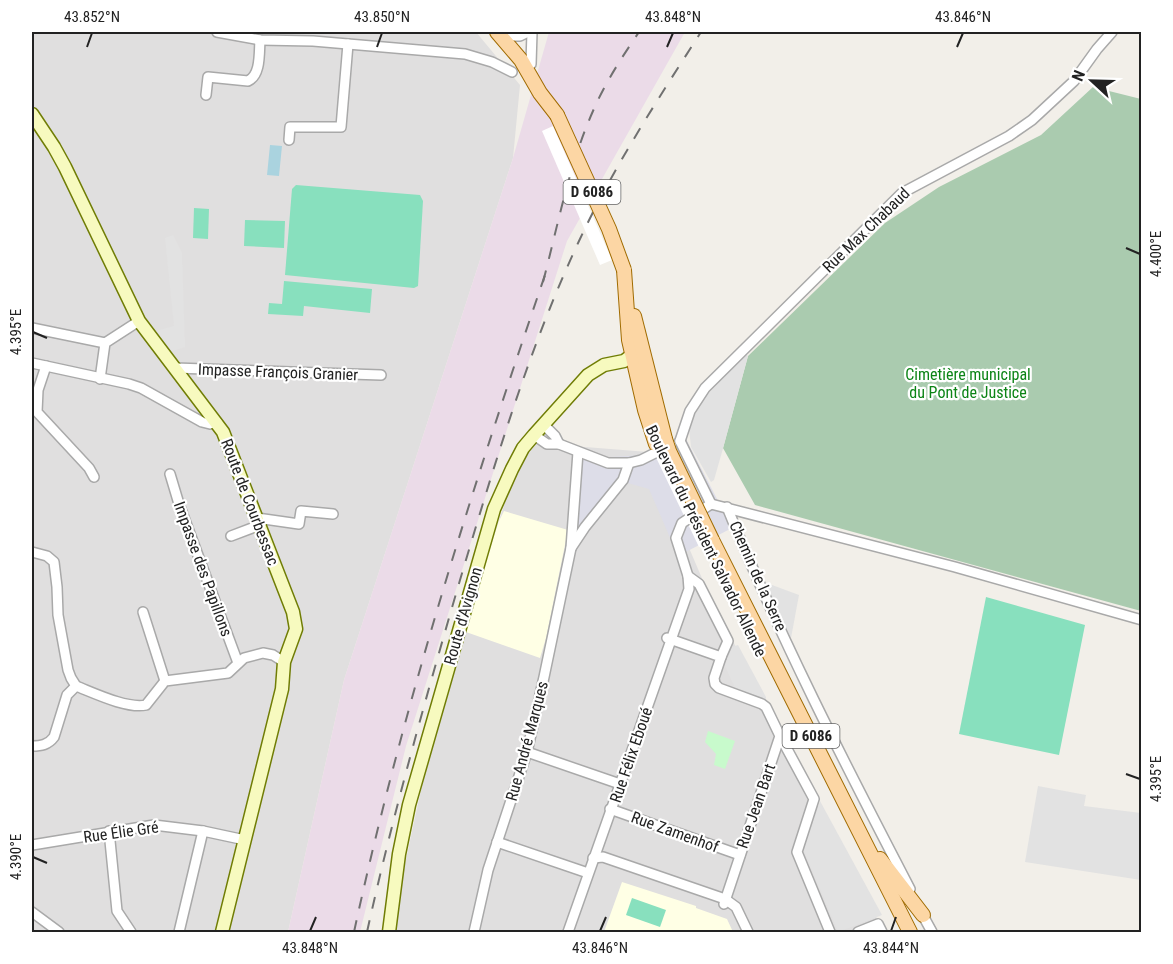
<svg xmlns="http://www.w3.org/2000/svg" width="1173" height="964" viewBox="0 0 1173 964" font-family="'Roboto Condensed',sans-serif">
	<rect width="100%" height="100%" fill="#f2efe9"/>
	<!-- residential -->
	<g fill="#e0dfdf">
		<path d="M32,32H476L520,85L513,158L344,680L288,932H32Z"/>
		<path d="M535,443L648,452L710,597L884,932H394L400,887L428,758L478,585L512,481Z"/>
	</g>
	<!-- industrial -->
	<path fill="#ebdbe8" d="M549,32H685L567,241L406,746L360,932H288L344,680L513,158Z"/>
	<!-- education -->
	<g fill="#ffffe5">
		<path d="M504,511L568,530L546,638L540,658L466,632L478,585L499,521Z"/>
		<path d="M622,882L696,906V908L727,919L733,932H604Z"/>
	</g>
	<!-- cemetery -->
	<path fill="#aacbaf" d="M1093,87L1141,99V611L755,505L723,448L748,356L885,223L939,187L1041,135Z"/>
	<!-- park -->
	<path fill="#c8facc" d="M708,731L735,741L725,769L714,765L716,754L705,742Z"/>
	<!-- pitch -->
	<g fill="#88e0be">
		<path d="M296,185L420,195L423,201L418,286L414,288L285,275L292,189Z"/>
		<path d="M194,208L209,209L208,239L193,238Z"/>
		<path d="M245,220L285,221L284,248L244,246Z"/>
		<path d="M284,281L372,289L370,313L304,306L303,316L268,314L269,303L282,304Z"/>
		<path d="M986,597L1085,625L1059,755L959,734Z"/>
		<path d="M632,898L666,910L660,927L626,915Z"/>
	</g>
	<!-- parking -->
	<g fill="#e2e2e2">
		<path d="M173,235L182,253L185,347L169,352L156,331L174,326L165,238Z"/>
		<path d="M746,354L748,356L722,452L714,480L711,482L691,447L689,429L691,421L705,397Z"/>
		<path d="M764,582L799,595L791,638Z"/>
		<path d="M738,645L766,697V701L736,690L725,666L732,647Z"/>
		<path d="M1038,786L1086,795L1084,806L1141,813V880L1025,862Z"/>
		<path d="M820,801L882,915L838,932L803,849Z"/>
	</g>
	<!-- plaza -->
	<path fill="#dddde8" d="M684,435L732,528L678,556L649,489L624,482L572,552L568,551L573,459L645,455Z"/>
	<!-- water -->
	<path fill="#aad3df" d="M270,145L282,146L279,176L267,175Z"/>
	<!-- pier -->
	<g fill="#fff">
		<path d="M553,126L612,260L600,265L542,131Z"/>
		<path d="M670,438L718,538L699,547L651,447Z"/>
	</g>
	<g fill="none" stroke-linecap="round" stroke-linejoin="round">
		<!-- street casing -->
		<g stroke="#a9a9a9" stroke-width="12">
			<g id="street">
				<path d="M217,32L260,40L313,41L465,54L492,62L512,72"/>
				<path d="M512,36H520L528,32"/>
				<path d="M531,64L532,32"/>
				<path d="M206,95L208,77L248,81C261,75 259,53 260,40"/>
				<path d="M289,140L290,127H341L348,44"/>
				<path d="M32,328L105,343"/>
				<path d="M32,363L129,384L141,388L202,422L210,424L217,422"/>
				<path d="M46,366L38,390L37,412L89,468L94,477"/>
				<path d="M175,368L381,375"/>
				<path d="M100,379L105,343L139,321"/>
				<path d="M543,424L555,436L559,444"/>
				<path d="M534,435L547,444H559L608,463H629L641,460L671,445"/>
				<path d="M680,441L690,411L705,388L902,193L1009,136L1032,120L1074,81L1097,49L1112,32"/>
				<path d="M680,441L711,504"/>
				<path d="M170,474L179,504L238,663"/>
				<path d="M711,504L955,567L1142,620"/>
				<path d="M727,507C780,638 845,764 910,889"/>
				<path d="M257,518L299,524L301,511L333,514"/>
				<path d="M231,536L260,525"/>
				<path d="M571,548L585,527L623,480L629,463"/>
				<path d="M32,552L47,556L54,562L57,587L58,615L68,670L71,678L76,686"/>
				<path d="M688,576L699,584L726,637L728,641L721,657"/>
				<path d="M143,612L165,681"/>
				<path d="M667,638L721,657L714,678L715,684L719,688L762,704L766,707L780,736L724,904"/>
				<path d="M780,736L814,799L797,852L830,932"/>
				<path d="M32,746C41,746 48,745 54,737L67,695L76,686C94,693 127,709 146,705L165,681L228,673L244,658L263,653L273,655L284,662"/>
				<path d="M527,752L620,784"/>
				<path d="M610,809L740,855"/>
				<path d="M109,831L117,911L131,932"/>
				<path d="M497,842L588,873"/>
				<path d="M32,845L154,825L203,831L245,840"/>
				<path d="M593,858L603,857L725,899L736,907L748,932"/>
				<path d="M32,912L59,932"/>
				<path d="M921,912L932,932"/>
				<path d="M179,932L203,831"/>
				<path d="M474,932L488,870L527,752L544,677L571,548L578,452"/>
				<path d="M568,932L689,589L688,576L676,538L682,523L711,504"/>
				<path d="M858,932L878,924L882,932"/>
			</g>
		</g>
		<!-- secondary casing -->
		<g stroke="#707d05" stroke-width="15">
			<g id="secondary">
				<path d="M32,114L54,147L65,167L139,321L223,432L293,612L296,629L284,662L282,689L222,932"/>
				<path d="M389,932L399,854L409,805L494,509L512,469L523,448L534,435L588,375L604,365L624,361L632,355"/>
			</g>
		</g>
		<!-- primary casing -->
		<g stroke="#a06b00" stroke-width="16">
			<g id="primary">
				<path d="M497,32L521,60L540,93L557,115"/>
				<path d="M624,270L629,340L645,410L656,444"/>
				<path d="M634,316L665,439"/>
				<path d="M712,540L910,932"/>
				<path d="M880,859L923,915"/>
			</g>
		</g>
		<!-- street -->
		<use href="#street" stroke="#fff" stroke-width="9"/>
		<!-- secondary -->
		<use href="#secondary" stroke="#f7fabf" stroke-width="12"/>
		<!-- primary -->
		<use href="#primary" stroke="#fcd6a4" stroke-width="14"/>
		<!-- rail -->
		<g stroke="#707070" stroke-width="2" stroke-dasharray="12 12" stroke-linecap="butt">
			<path d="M543,282C558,225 569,165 593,111C605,83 622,57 639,32"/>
			<path d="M354,932C402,710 471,491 545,275"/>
			<path d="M367,932C393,814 426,697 460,580C494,466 528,350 579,241C613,168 658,99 701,32"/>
		</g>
		<!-- primary-bridge casing -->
		<g stroke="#a06b00" stroke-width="16" stroke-linecap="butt">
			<g id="primary-bridge">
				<path d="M557,115L609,229L624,270"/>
				<path d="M665,439L669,451L712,540"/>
			</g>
		</g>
		<!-- primary-bridge -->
		<use href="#primary-bridge" stroke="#fcd6a4" stroke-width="14"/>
	</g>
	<!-- ticks -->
	<path fill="none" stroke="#222" stroke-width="2" d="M87,47L92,33M377,47L382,33M667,47L673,33M957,47L963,33M1126,248L1140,254M33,332L47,338M1126,774L1140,779M33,857L47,863M310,931L316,917M600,931L606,917M891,931L896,917"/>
	<g text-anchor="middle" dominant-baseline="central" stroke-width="4.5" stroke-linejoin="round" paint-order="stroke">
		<!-- shield labels -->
		<g fill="#fff" stroke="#646464" stroke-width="1.5">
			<rect x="563.5" y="180" width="57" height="24" rx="4.5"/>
			<rect x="782.5" y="724" width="57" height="24" rx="4.5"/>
		</g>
		<g font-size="15" font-weight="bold" fill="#222">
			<text x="592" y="192">D 6086</text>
			<text x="811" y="736">D 6086</text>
		</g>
		<!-- street labels -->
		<g font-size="16" fill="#222" stroke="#fff">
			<text transform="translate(866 230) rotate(-44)">Rue Max Chabaud</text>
			<text transform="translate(278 372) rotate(2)">Impasse François Granier</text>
			<text transform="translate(250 502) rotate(69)">Route de Courbessac</text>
			<text transform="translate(706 541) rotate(64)">Boulevard du Président Salvador Allende</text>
			<text transform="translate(203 569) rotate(70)">Impasse des Papillons</text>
			<text transform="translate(758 576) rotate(66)">Chemin de la Serre</text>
			<text transform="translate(463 616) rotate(-74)">Route d'Avignon</text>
			<text transform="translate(527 741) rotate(-75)">Rue André Marques</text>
			<text transform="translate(631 755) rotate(-71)">Rue Félix Eboué</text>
			<text transform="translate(756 806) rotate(-71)">Rue Jean Bart</text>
			<text transform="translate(121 832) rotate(-8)">Rue Élie Gré</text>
			<text transform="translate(675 832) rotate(20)">Rue Zamenhof</text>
		</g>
		<!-- park labels -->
		<g font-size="16" fill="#0c8416" stroke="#fff">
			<text x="968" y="374">Cimetière municipal<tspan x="968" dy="18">du Pont de Justice</tspan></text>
		</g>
	</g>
	<!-- border -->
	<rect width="1173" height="964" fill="none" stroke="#ffffff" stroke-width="66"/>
	<!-- north arrow -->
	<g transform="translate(1092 81) rotate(292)" stroke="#ffffff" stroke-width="4.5" paint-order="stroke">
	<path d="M0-4.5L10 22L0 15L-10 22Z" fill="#222222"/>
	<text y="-9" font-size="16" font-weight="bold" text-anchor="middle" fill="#222222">N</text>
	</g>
	<rect x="33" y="33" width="1107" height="898" fill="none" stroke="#222" stroke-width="2"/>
	<g font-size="15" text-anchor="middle" fill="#222">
		<text x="92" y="22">43.852°N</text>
		<text x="382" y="22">43.850°N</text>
		<text x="673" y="22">43.848°N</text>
		<text x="963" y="22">43.846°N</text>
		<text transform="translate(1156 254) rotate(-90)" y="5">4.400°E</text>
		<text transform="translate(16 332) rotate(-90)" y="5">4.395°E</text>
		<text transform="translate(1156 779) rotate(-90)" y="5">4.395°E</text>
		<text transform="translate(16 857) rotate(-90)" y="5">4.390°E</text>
		<text x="310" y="953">43.848°N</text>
		<text x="600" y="953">43.846°N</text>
		<text x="891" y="953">43.844°N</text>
	</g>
</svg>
